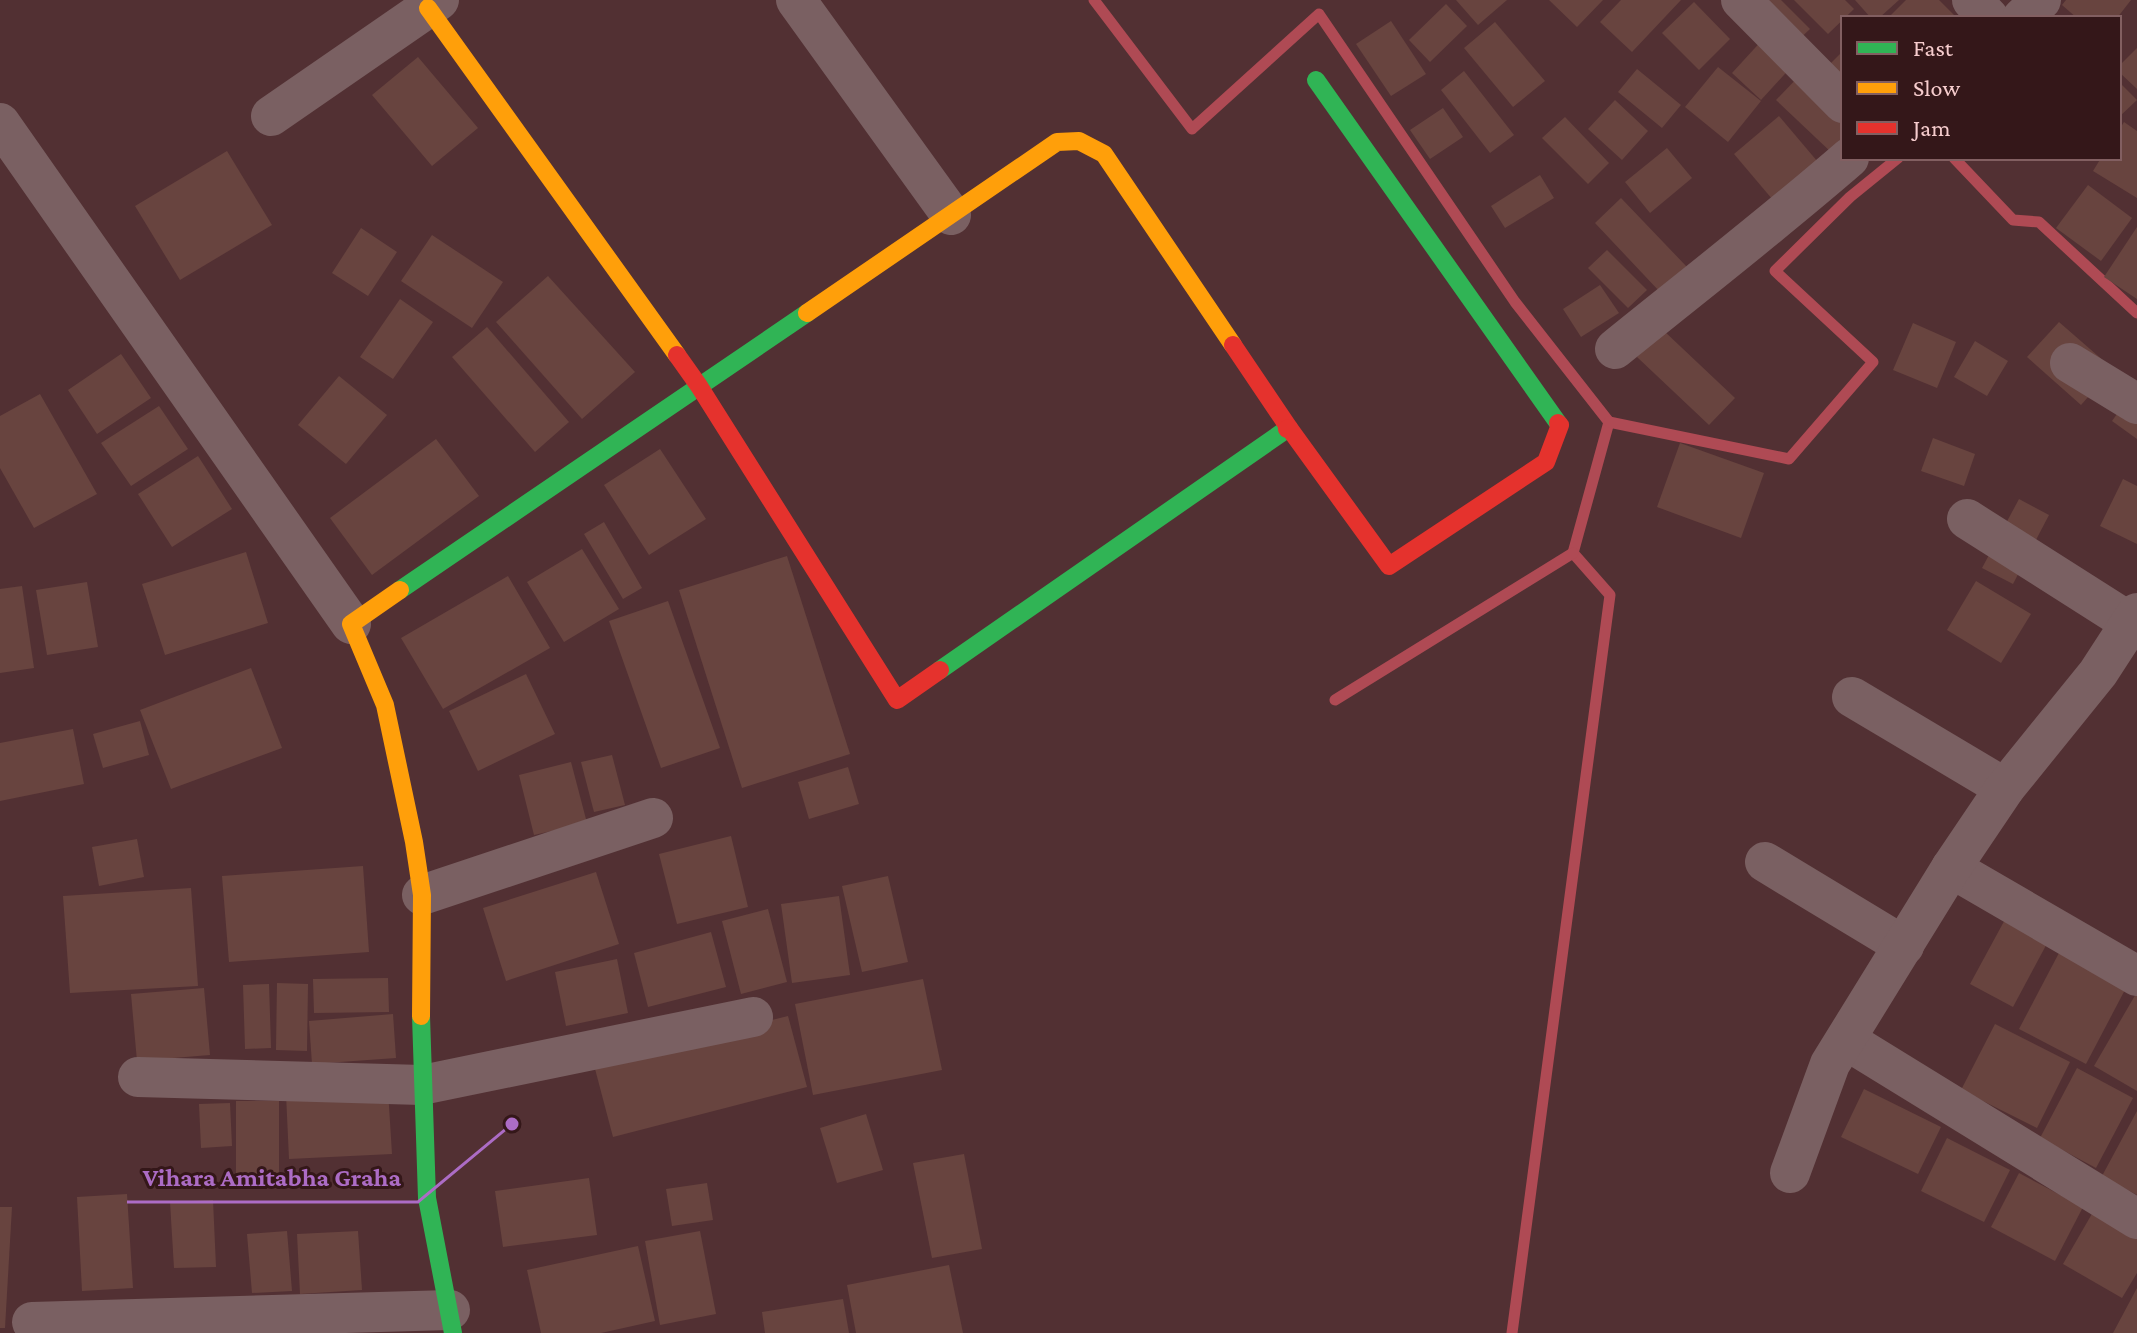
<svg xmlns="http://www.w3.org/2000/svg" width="2137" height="1333" viewBox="0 0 2137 1333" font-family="'Crimson Pro',serif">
	<rect width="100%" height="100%" fill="#523033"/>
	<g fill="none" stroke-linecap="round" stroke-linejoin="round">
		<!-- stream -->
		<g stroke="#af4a54" stroke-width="11">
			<path d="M1094,0L1192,129L1319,14L1515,302L1609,422L1573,553L1610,595L1512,1333"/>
			<path d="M1954,158L2013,220L2039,222L2137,313"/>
			<path d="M1609,422L1789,459L1873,362L1775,271L1850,197L1898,158"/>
			<path d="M1335,700L1573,553"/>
		</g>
	</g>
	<!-- building -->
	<g fill="#68443f">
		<path d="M1456,0H1507L1478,25Z"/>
		<path d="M1549,0H1603L1577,27Z"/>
		<path d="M1621,0H1681L1632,52L1600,22Z"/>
		<path d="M1769,0H1781L1810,29L1792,46Z"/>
		<path d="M1794,0H1845L1854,9L1828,34Z"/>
		<path d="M1855,0H1899L1879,18H1871Z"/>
		<path d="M1906,0H1939L1957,18H1888Z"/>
		<path d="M2066,0H2131L2117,18H2077L2062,5Z"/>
		<path d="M1694,2L1730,39L1699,70L1662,33Z"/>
		<path d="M1446,4L1467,26L1430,62L1409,40Z"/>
		<path d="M1391,21L1426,74L1391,96L1356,44Z"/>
		<path d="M1495,22L1545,81L1513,107L1464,48Z"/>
		<path d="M1765,37L1794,64L1761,100L1732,73Z"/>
		<path d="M2137,48V89L2119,72V66Z"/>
		<path d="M1843,51V77L1830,64Z"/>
		<path d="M418,57L478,128L432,166L372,95Z"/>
		<path d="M1718,67L1761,101L1728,142L1685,107Z"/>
		<path d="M1637,69L1681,105L1662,128L1618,92Z"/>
		<path d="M1464,71L1514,135L1490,153L1441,90Z"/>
		<path d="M1801,74L1843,114V143L1833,154L1776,100Z"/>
		<path d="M2119,82L2137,100L2119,117Z"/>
		<path d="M1615,100L1648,131L1622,160L1588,129Z"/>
		<path d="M1443,108L1463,137L1430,159L1410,130Z"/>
		<path d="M1779,116L1823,168L1778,206L1734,154Z"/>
		<path d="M1565,117L1609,163L1588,184L1542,138Z"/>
		<path d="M2124,122L2137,131V198L2093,171L2101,158H2119V130Z"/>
		<path d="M1667,148L1692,178L1650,213L1625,182Z"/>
		<path d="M227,151L272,225L180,280L135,206Z"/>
		<path d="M1540,175L1554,198L1505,228L1491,206Z"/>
		<path d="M2088,185L2132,218L2101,261L2056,228Z"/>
		<path d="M1621,198L1687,267L1660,292L1595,223Z"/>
		<path d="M2137,227V299L2104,277Z"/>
		<path d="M361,228L397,252L368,296L332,273Z"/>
		<path d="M432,235L503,282L472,328L401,281Z"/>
		<path d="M1607,250L1647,290L1628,308L1588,268Z"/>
		<path d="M548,276L635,372L582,419L496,322Z"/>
		<path d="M1600,285L1619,313L1581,337L1563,309Z"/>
		<path d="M400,299L433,322L393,379L360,357Z"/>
		<path d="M2059,322L2113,369L2081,405L2027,357Z"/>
		<path d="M1913,323L1956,342L1937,388L1893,370Z"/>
		<path d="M487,327L569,422L535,452L452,357Z"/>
		<path d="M1663,330L1735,398L1709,425L1637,357Z"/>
		<path d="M1975,341L2008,361L1987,396L1954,377Z"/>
		<path d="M121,354L151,398L97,434L68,390Z"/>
		<path d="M339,376L387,415L346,464L298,425Z"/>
		<path d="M2137,386V439L2112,421Z"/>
		<path d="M40,394L97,494L34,528L0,468V416Z"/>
		<path d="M159,406L188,449L131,486L101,443Z"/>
		<path d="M1933,438L1975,454L1964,486L1921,471Z"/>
		<path d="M436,439L479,496L372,575L330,518Z"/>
		<path d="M1680,443L1764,473L1741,538L1657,507Z"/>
		<path d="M660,449L706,519L649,555L604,485Z"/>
		<path d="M198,456L232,509L172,547L138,494Z"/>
		<path d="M2123,479L2137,486V544L2100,526Z"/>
		<path d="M2019,499L2049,515L2013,584L1982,568Z"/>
		<path d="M604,522L642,588L623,599L584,534Z"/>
		<path d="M582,549L619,609L564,642L527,582Z"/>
		<path d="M246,552L268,623L165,655L142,584Z"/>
		<path d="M787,556L850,754L742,788L679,590Z"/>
		<path d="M508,576L550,648L443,709L401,638Z"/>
		<path d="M1976,581L2031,614L2001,663L1947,630Z"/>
		<path d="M87,582L98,647L47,655L36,590Z"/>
		<path d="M22,586L34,668L0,673V589Z"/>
		<path d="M668,601L720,748L661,768L609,621Z"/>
		<path d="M251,668L282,748L171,789L140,710Z"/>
		<path d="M526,674L555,734L478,771L449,711Z"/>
		<path d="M140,721L149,755L103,768L93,734Z"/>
		<path d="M73,729L84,784L0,801V743Z"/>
		<path d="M612,755L625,805L594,812L581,762Z"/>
		<path d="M571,762L587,823L534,835L519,775Z"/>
		<path d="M848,767L859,804L809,819L798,782Z"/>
		<path d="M731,836L748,907L677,924L659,854Z"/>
		<path d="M137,839L144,877L99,886L92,847Z"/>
		<path d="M363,866L369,952L229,962L222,876Z"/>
		<path d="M596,872L619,944L506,981L483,908Z"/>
		<path d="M888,876L908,962L862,972L842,886Z"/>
		<path d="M191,888L198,986L70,993L63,896Z"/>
		<path d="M839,896L850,975L792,983L781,904Z"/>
		<path d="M768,909L787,982L741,994L722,921Z"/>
		<path d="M2008,914L2051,936L2013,1007L1970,984Z"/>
		<path d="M711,932L726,987L648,1007L634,953Z"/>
		<path d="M2060,951L2127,986L2086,1064L2019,1029Z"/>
		<path d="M617,959L628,1013L566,1026L555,972Z"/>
		<path d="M388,978L389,1012L314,1013L313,979Z"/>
		<path d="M923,979L942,1070L813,1095L795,1004Z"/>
		<path d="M277,983L308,984L307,1051L276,1050Z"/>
		<path d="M269,984L271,1048L245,1049L243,985Z"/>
		<path d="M204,988L210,1055L137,1061L131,994Z"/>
		<path d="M2137,992V1091L2094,1066Z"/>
		<path d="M393,1014L396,1058L312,1064L309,1021Z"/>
		<path d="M788,1016L807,1087L613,1137L594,1065Z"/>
		<path d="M1995,1024L2070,1062L2037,1128L1961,1090Z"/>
		<path d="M2077,1068L2133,1098L2096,1168L2040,1138Z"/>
		<path d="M1864,1089L1941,1127L1918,1174L1841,1137Z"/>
		<path d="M388,1090L392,1154L289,1159L286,1094Z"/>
		<rect x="236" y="1101" width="43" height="78"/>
		<path d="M230,1103L232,1146L201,1148L199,1104Z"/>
		<path d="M2137,1111V1195L2102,1176Z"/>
		<path d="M866,1114L883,1170L837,1183L820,1128Z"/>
		<path d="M1947,1138L2010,1170L1984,1222L1921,1191Z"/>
		<path d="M964,1154L982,1249L932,1258L913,1163Z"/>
		<path d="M2019,1173L2083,1207L2055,1261L1991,1227Z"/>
		<path d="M589,1178L597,1235L503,1247L495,1191Z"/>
		<path d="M707,1183L713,1220L672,1226L666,1189Z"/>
		<path d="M127,1194L133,1288L82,1291L77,1197Z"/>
		<path d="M213,1200L216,1267L174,1268L170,1202Z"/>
		<path d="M0,1207H12L5,1328H0Z"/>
		<path d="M2093,1212L2137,1238V1273L2122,1298L2063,1264Z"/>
		<path d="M287,1231L292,1291L252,1293L247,1234Z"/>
		<path d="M358,1231L362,1290L300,1294L297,1234Z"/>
		<path d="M700,1231L716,1314L660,1325L645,1241Z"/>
		<path d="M638,1246L655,1321L601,1333H541L527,1270Z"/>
		<path d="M949,1265L963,1333H856L847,1285Z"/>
		<path d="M2137,1288V1333H2113Z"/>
		<path d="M843,1299L849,1333H765L762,1312Z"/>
	</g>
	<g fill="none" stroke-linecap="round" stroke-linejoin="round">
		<!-- street -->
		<g stroke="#7a6062" stroke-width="40">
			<path d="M796,0L951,215"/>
			<path d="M1741,0L1843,103"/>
			<path d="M1972,0L1989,18"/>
			<path d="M2022,18L2041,0"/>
			<path d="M271,116L439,0"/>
			<path d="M0,123L351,624"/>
			<path d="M1615,349C1694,285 1773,224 1849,158"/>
			<path d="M2070,363L2137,404"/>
			<path d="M1967,519L2137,627"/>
			<path d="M1852,697L2005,788"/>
			<path d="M1765,862L1904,946"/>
			<path d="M1951,868L2137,976"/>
			<path d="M422,895L653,818"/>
			<path d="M1846,1040L2137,1219"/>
			<path d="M138,1077L422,1085L753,1017"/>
			<path d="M1790,1173L1830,1064L1951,868L2005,788L2098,673L2137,613"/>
			<path d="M32,1322L450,1310"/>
		</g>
		<!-- fast -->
		<g stroke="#30b455" stroke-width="18">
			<path d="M1316,80L1558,423"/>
			<path d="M400,590L807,313"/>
			<path d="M940,670L1287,429"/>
			<path d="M421,1016L427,1198L453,1333"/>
		</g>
		<!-- slow -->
		<g stroke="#ff9f0a" stroke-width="18">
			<path d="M428,8L677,355"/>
			<path d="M807,313L1057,142L1079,141L1104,154L1233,345"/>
			<path d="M400,590L351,624L385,705L414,842L422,895L421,1016"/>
		</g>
		<!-- jam -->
		<g stroke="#e5322d" stroke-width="18">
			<path d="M1233,345L1289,428"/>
			<path d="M677,355L699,386L897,700L940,670"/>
			<path d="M1287,429L1289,428L1389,566L1546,462L1560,425L1558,423"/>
		</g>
	</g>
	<!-- callouts -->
	<path fill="none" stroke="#ac6cc5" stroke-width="3" d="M512 1124L418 1202H127"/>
	<circle fill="#ac6cc5" stroke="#341719" stroke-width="3" cx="512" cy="1124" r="8"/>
	<g font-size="26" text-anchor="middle" font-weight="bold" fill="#ac6cc5" stroke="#341719" stroke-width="6" stroke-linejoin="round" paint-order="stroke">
		<text x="272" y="1186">Vihara Amitabha Graha</text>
	</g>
	<!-- legend -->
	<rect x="1841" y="16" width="280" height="144" fill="#341719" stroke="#825f61" stroke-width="2"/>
	<rect x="1857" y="42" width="40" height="12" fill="#30b455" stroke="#825f61" stroke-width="2"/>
	<text x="1913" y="56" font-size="24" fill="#f6cccd">Fast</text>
	<rect x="1857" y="82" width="40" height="12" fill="#ff9f0a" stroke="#825f61" stroke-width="2"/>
	<text x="1913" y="96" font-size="24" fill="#f6cccd">Slow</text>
	<rect x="1857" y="122" width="40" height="12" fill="#e5322d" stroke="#825f61" stroke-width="2"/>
	<text x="1913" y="136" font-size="24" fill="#f6cccd">Jam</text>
</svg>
